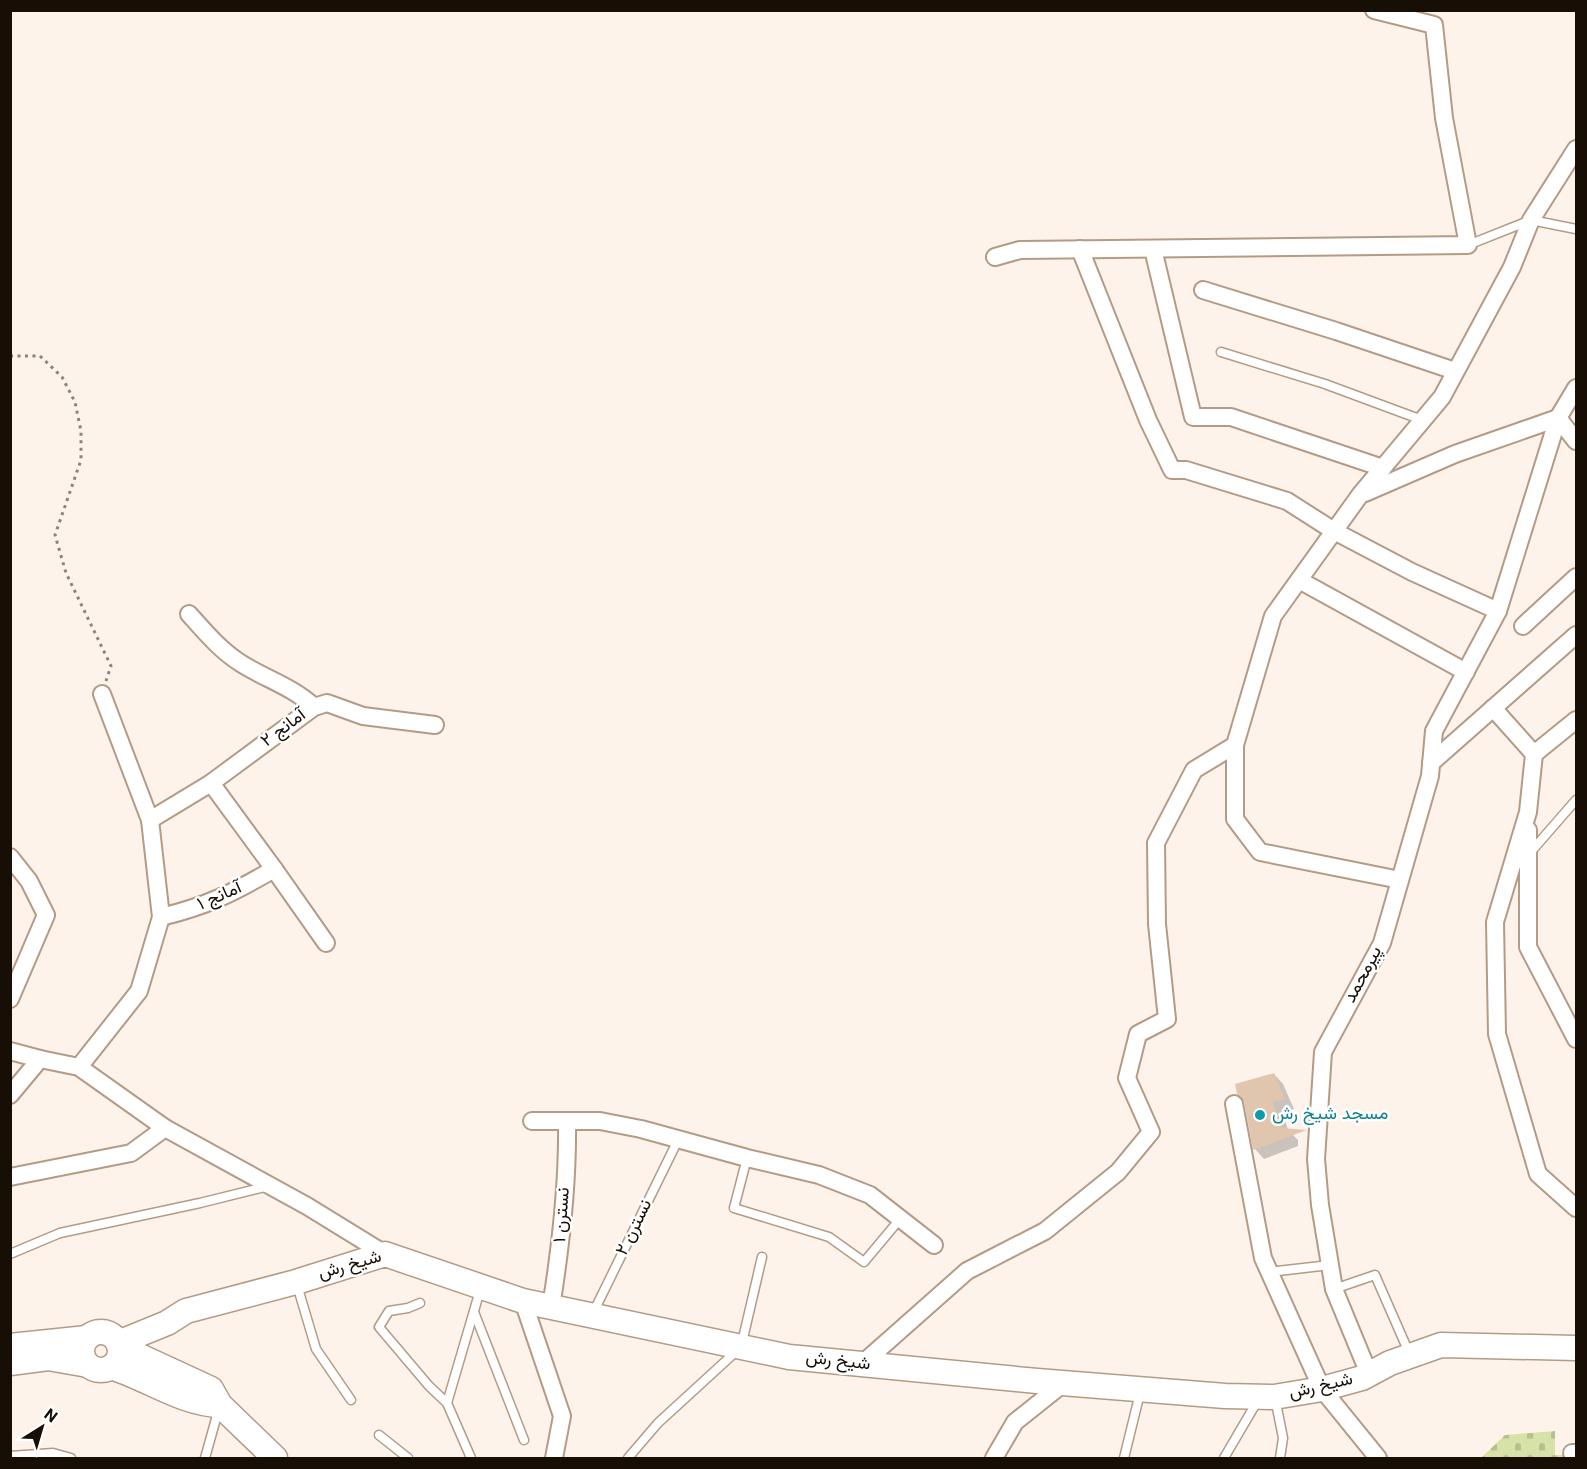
<svg xmlns="http://www.w3.org/2000/svg" width="1587" height="1469" viewBox="0 0 1587 1469" font-family="Georgia,Vazirmatn,serif">
	<defs>
		<pattern id="cemetery-stones" width="16" height="16" patternUnits="userSpaceOnUse" patternTransform="scale(1.5)"><rect width="16" height="16" fill="#d6e2a8"/><path d="M2 7V4a2 2 0 0 1 4 0v3zM10 15v-3a2 2 0 0 1 4 0v3z" fill="#b7c18f"/></pattern>
	</defs>
	<rect width="100%" height="100%" fill="#fef3ea"/>
	<!-- cemetery -->
	<path fill="url(#cemetery-stones)" d="M1555,1431V1455H1568V1458H1481L1505,1435Z"/>
	<!-- shadow -->
	<path fill="#0003" d="M1274,1074L1283,1084L1294,1109L1282,1111L1288,1130L1298,1140V1146L1264,1159L1255,1149L1246,1101Z"/>
	<!-- building -->
	<path fill="#e0c6ae" d="M1274,1073L1285,1099L1273,1102L1281,1128L1307,1130L1253,1150L1244,1102L1237,1094L1235,1084Z"/>
	<g fill="none" stroke-linecap="round" stroke-linejoin="round">
		<!-- lane casing -->
		<g stroke="#b49b85" stroke-width="11">
			<g id="lane">
				<path d="M1468,245L1531,220L1576,229"/>
				<path d="M1221,352L1325,384L1422,420"/>
				<path d="M1529,854L1576,800"/>
				<path d="M747,1158L734,1208L829,1237L864,1262L900,1219"/>
				<path d="M10,1254L60,1233L200,1203L269,1186"/>
				<path d="M1269,1272L1330,1265"/>
				<path d="M297,1285L316,1349L351,1400"/>
				<path d="M1334,1289L1375,1275L1410,1355"/>
				<path d="M420,1303L408,1308L389,1311L379,1327L429,1386L447,1403"/>
				<path d="M474,1312L524,1440"/>
				<path d="M593,1313L678,1140"/>
				<path d="M1275,1398L1283,1438L1280,1458"/>
				<path d="M379,1435L408,1458"/>
				<path d="M10,1456L53,1453L71,1458"/>
				<path d="M205,1458L219,1408"/>
				<path d="M471,1458L447,1403L481,1287"/>
				<path d="M628,1458L658,1423L741,1347L762,1257"/>
				<path d="M1124,1458L1140,1393"/>
				<path d="M1224,1458L1258,1400"/>
			</g>
		</g>
		<!-- street casing -->
		<g stroke="#b49b85" stroke-width="20">
			<g id="street">
				<path d="M1080,249L1148,420L1172,470H1186L1287,501L1334,531L1412,572L1498,611"/>
				<path d="M1153,249L1193,417H1231L1383,468"/>
				<path d="M995,257L1020,250L1468,245L1444,118L1434,25L1374,10"/>
				<path d="M1203,290L1336,331L1455,371"/>
				<path d="M1365,493L1455,454L1558,418L1576,441"/>
				<path d="M1299,580L1466,672"/>
				<path d="M189,614C206,633 221,651 242,664C266,679 293,687 314,707"/>
				<path d="M1523,626L1576,577"/>
				<path d="M1493,708L1534,754L1528,812L1495,922L1497,1034L1538,1174L1576,1208"/>
				<path d="M1235,745V819L1260,852L1400,880"/>
				<path d="M1534,754L1576,720"/>
				<path d="M1431,763L1576,635"/>
				<path d="M211,783L274,869L326,943"/>
				<path d="M150,820L211,783L314,707L327,703L363,716L435,725"/>
				<path d="M1528,830V947L1576,1039"/>
				<path d="M10,857L29,881L46,915L10,999"/>
				<path d="M161,917C207,906 235,892 274,869"/>
				<path d="M10,1051L40,1059L79,1067L165,1128"/>
				<path d="M79,1067L139,991L161,917L150,820L102,694"/>
				<path d="M10,1095L40,1059"/>
				<path d="M1234,1104L1263,1258L1322,1389L1378,1458"/>
				<path d="M532,1121H600L641,1129L747,1158L819,1175L870,1195L934,1245"/>
				<path d="M10,1177L131,1153L165,1128L307,1206L385,1254"/>
				<path d="M523,1301L562,1416L554,1458"/>
				<path d="M551,1307C561,1245 568,1184 567,1121"/>
				<path d="M862,1364L967,1271L1045,1231L1118,1172L1151,1132L1127,1078L1138,1034L1167,1019L1157,924L1156,843L1194,770L1235,745L1273,616L1360,495L1442,397L1512,267L1531,220L1576,149"/>
				<path d="M1369,1374L1334,1289L1320,1205L1316,1159L1323,1052L1382,943L1430,776L1434,731L1498,611L1558,418L1576,388"/>
				<path d="M1572,1453H1576"/>
				<path d="M994,1458L1015,1422L1064,1383"/>
			</g>
		</g>
		<!-- secondary casing -->
		<g stroke="#b49b85" stroke-width="27">
			<g id="secondary">
				<circle cx="101" cy="1351" r="19"/>
				<path d="M118,1343L167,1323L186,1311L296,1282L385,1254L523,1301L789,1357L1037,1381L1225,1396L1274,1397L1322,1389L1362,1378L1390,1363L1441,1345L1576,1348"/>
				<path d="M10,1346L87,1338"/>
				<path d="M120,1347L211,1389L220,1405L275,1458"/>
				<path d="M10,1363L48,1358L88,1365"/>
				<path d="M111,1367C147,1378 182,1404 220,1405"/>
			</g>
		</g>
		<!-- path -->
		<path stroke="#8d837b" stroke-width="3" stroke-dasharray="3 4.5" stroke-linecap="butt" d="M10,356H40L62,377L75,402L81,431V460L55,535L66,573L111,666L106,681"/>
		<!-- lane -->
		<use href="#lane" stroke="#fff" stroke-width="8"/>
		<!-- street -->
		<use href="#street" stroke="#fff" stroke-width="16"/>
		<!-- secondary -->
		<use href="#secondary" stroke="#fff" stroke-width="24"/>
	</g>
	<!-- markers -->
	<circle fill="#0f9aa8" stroke="#fff" stroke-width="2" cx="1260" cy="1115" r="6"/>
	<g text-anchor="middle" dominant-baseline="central" stroke-width="5" stroke-linejoin="round" paint-order="stroke">
		<!-- street labels -->
		<g font-size="18" fill="#170e06" stroke="#fff">
			<text transform="translate(284 729) rotate(-37)">آمانج ۲</text>
			<text transform="translate(220 897) rotate(-24)">آمانج ۱</text>
			<text transform="translate(1364 975) rotate(-62)">پیرمحمد</text>
			<text transform="translate(563 1215) rotate(-86)">نسترن ۱</text>
			<text transform="translate(635 1228) rotate(-64)">نسترن ۲</text>
			<text transform="translate(350 1266) rotate(-16)">شیخ رش</text>
			<text transform="translate(838 1362) rotate(6)">شیخ رش</text>
			<text transform="translate(1321 1387) rotate(-13)">شیخ رش</text>
		</g>
		<!-- culture labels -->
		<g font-size="18" fill="#0d838f" stroke="#fff" text-anchor="start">
			<text x="1272" y="1115">مسجد شیخ رش</text>
		</g>
	</g>
	<!-- border -->
	<rect width="1587" height="1469" fill="none" stroke="#170e06" stroke-width="24"/>
	<!-- north arrow -->
	<g transform="translate(42 1427) rotate(37)" stroke="#ffffff" stroke-width="4.5" paint-order="stroke">
	<path d="M0-4.5L10 22L0 15L-10 22Z" fill="#170e06"/>
	<text y="-9" font-size="16" font-weight="bold" text-anchor="middle" fill="#170e06">N</text>
	</g>
</svg>
